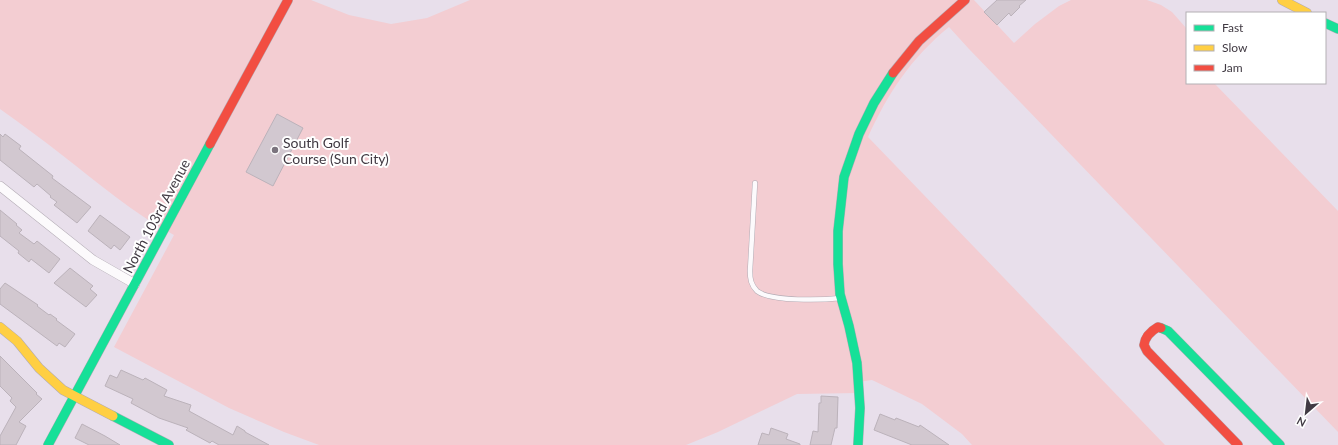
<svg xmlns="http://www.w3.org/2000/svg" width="1338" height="445" viewBox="0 0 1338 445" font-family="Lato,sans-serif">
	<rect width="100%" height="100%" fill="#e8dfeb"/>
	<!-- green -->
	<path fill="#f3cdd2" d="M0,0H311L349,15L391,24L427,18L470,0H974L1014,43L1035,24L1059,6L1071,0H1147L1161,5L1172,12L1187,29V83H1214L1338,211V432L969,49L949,27C911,58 888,93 868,137L1165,445H972L962,434L922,404L872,380L858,382L859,393L797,394L718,432L686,445H319L284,432L229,408L114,347L174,235C133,213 98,183 62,155C42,139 21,124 0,109Z"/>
	<!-- building -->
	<g fill="#d2c8d0" stroke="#bbb2ba">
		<path d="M997,0H1026L1019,6L1020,7L1011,16L1009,13L997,25L984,12Z"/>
		<path d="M277,114L303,128L273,186L246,172Z"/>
		<path d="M0,134L3,137L5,134L21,146L19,149L53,176L52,178L91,207L77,223L54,205L57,202L50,197L51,196L37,184L34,187L0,160Z"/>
		<path d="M0,210L17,224L16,225L22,230L19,233L34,244L37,241L60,259L49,273L31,259L29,262L18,253L19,251L0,236Z"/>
		<path d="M100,215L130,237L120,250L114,245L111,249L88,231Z"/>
		<path d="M70,268L93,286L90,289L97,295L86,307L54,283Z"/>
		<path d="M5,283L38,305L37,306L49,315L50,314L57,319L56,320L75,334L65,347L59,343L57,346L0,304V289Z"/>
		<path d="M0,356L37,393L36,394L42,399L19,422L26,426L16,445H0V436L16,407L10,401L12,398L0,386Z"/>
		<path d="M121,370L143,380L145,378L167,390L164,396L191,405L189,411L233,435L237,426L245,431V432L269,445H219L212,441L210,443L186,430L188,428L159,418L131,403L133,399L105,386L110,375L117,378Z"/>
		<path d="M821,396L838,397L837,428H835L831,445H810L813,431L818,432L819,403H821Z"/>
		<path d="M880,414L895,420L896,418L919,427L920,425L949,445H912L874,430Z"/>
		<path d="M82,424L105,436L120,445H89L75,438Z"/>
		<path d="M771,428L788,434L786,439L800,444V445H758L762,433L769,435Z"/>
	</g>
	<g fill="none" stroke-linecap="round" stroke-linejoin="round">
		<!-- lane casing -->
		<g stroke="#b2abb4" stroke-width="5.5">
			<path id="lane" d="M755,183L750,271C750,279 751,285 757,291C771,302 823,300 841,298"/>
		</g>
		<!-- street casing -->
		<g stroke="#b2abb4" stroke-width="10">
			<path id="street" d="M0,186L93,260L135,284"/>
		</g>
		<!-- fast casing -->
		<g stroke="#b2abb4" stroke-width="10">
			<g id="fast">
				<path d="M1325,23L1338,29"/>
				<path d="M1161,328L1168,331L1280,445"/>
				<path d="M113,416L169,445"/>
				<path d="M48,445L210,144"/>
				<path d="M858,445L860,408L857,363L849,326L840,294L838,264V231L844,177L859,134L874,103L893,73"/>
			</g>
		</g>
		<!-- slow casing -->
		<g stroke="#b2abb4" stroke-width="10">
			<g id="slow">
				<path d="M1282,0L1307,13"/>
				<path d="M0,327L17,341L39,368L63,390L113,416"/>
			</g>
		</g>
		<!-- jam casing -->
		<g stroke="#b2abb4" stroke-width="10">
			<g id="jam">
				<path d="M893,73L919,41L965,0"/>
				<path d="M210,144L288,0"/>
				<path d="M1161,328L1158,327C1151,331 1145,337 1144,345L1147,351L1238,445"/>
			</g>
		</g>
		<!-- lane -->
		<use href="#lane" stroke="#fcfafc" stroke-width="4.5"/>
		<!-- street -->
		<use href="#street" stroke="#fcfafc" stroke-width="9"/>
		<!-- fast -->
		<use href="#fast" stroke="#16e098" stroke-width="9"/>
		<!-- slow -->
		<use href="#slow" stroke="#ffcf43" stroke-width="9"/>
		<!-- jam -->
		<use href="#jam" stroke="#f24e42" stroke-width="9"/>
	</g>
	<!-- markers -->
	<circle fill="#7b747e" stroke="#fff" stroke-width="1.5" cx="275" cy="150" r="4"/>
	<g text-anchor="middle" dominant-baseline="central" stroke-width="4" stroke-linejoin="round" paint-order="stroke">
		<!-- poi labels -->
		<g font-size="14" fill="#413a43" stroke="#fff" text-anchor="start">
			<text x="283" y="142">South Golf<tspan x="283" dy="16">Course (Sun City)</tspan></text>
		</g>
		<!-- street labels -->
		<g font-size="14" fill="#413a43" stroke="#fff">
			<text transform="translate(156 216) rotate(-62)">North 103rd Avenue</text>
		</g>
	</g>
	<!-- legend -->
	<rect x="1186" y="12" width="140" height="72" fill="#ffffff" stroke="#b3b0b4"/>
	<rect x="1194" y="25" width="20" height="6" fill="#16e098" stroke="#b3b0b4"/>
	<text x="1222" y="32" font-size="12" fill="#413a43">Fast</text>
	<rect x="1194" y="45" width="20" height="6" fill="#ffcf43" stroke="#b3b0b4"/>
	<text x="1222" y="52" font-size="12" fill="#413a43">Slow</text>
	<rect x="1194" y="65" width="20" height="6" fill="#f24e42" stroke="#b3b0b4"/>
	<text x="1222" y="72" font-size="12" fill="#413a43">Jam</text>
	<!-- north arrow -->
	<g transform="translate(1306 413) rotate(208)" stroke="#ffffff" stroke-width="3" paint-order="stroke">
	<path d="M0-3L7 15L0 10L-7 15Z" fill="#413a43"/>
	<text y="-6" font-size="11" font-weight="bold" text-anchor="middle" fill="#413a43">N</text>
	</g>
</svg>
